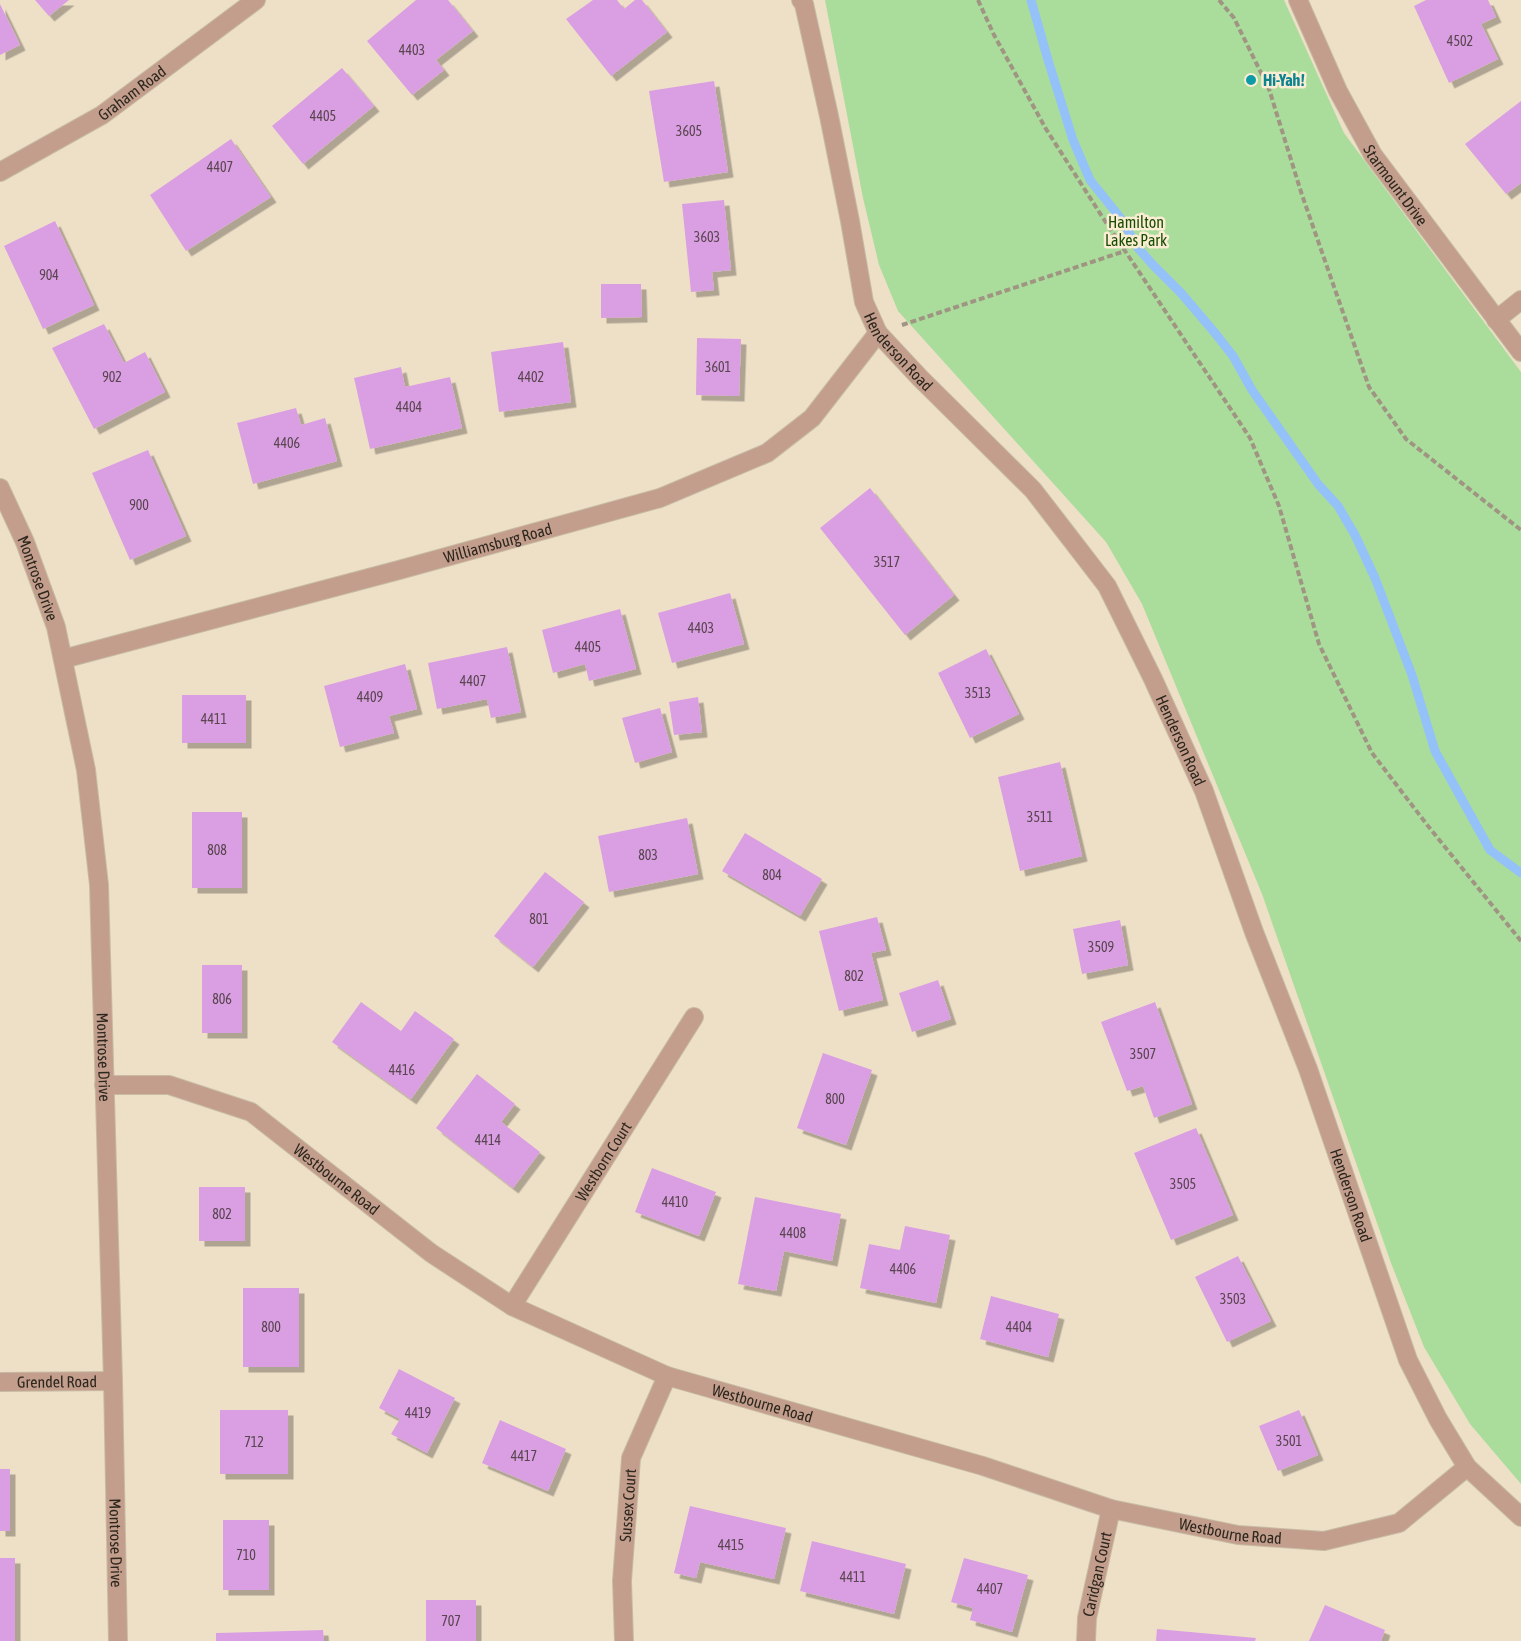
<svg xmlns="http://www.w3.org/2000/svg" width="1521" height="1641" viewBox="0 0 1521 1641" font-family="'Asap Condensed',sans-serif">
	<defs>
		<filter id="shadow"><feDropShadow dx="5.5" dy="5.5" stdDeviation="0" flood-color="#0004"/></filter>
	</defs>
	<rect width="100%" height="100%" fill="#eee0c7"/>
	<!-- green -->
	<path fill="#aadd9c" d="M825,0H1284L1344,133L1521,372V1484L1470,1424L1424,1347L1391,1263L1262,894L1142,604L1106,542L898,311L879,265L863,198Z"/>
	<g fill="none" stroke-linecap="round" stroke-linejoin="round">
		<!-- stream -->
		<path stroke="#94c1f7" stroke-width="9" d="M1031,0L1048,60L1073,140L1090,180L1122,220L1138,248L1153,265L1181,293L1215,333L1233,356L1252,390L1318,484L1338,506L1355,535L1375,578L1412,675L1435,751L1490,850L1521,873"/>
	</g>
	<!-- building -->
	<g fill="#da9fe2" filter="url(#shadow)">
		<path d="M35,0H69L49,16Z"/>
		<path d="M416,0H448L473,31L436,60L444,70L412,95L367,41Z"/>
		<path d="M593,0H617L624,9L635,0H642L667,32L611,76L566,19Z"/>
		<path d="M1426,0H1488L1496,17L1481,24L1498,59L1449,83L1414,6Z"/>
		<path d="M0,4L20,45L0,55Z"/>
		<path d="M342,68L374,106L303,164L272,126Z"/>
		<path d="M714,81L728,172L664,182L649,91Z"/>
		<path d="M1521,101V183L1506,194L1465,144Z"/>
		<path d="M231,139L271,197L186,251L150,195Z"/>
		<path d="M724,200L731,270L712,272L714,290L691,292L682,204Z"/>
		<path d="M55,221L94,305L43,329L4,246Z"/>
		<path d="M601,284H641L642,317L601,318Z"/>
		<path d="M104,324L124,363L145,352L165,392L94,429L52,348Z"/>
		<path d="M697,338L741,339L739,396L696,395Z"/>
		<path d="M563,342L571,402L499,412L491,352Z"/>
		<path d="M401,367L405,387L450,377L462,428L370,449L354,378Z"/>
		<path d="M296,408L301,425L325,418L337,461L253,484L237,423Z"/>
		<path d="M148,450L186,536L130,560L92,473Z"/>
		<path d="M870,488L954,595L905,635L820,528Z"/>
		<path d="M730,593L744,644L672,663L658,613Z"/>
		<path d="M620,609L636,669L589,681L585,664L553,673L542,630Z"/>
		<path d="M507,647L521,712L491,718L487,699L437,709L428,663Z"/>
		<path d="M986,649L1019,714L970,738L938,673Z"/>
		<path d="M405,664L417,709L389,716L394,733L340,747L324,686Z"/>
		<rect x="182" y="695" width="64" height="48"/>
		<path d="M698,697L702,732L674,735L669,702Z"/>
		<path d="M660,708L672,752L635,763L622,718Z"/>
		<path d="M1060,762L1082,856L1020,871L998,777Z"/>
		<rect x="192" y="812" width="50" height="76"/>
		<path d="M687,818L698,874L609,892L598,836Z"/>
		<path d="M745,833L822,879L800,916L722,871Z"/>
		<path d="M545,872L584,902L533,967L494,936Z"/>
		<path d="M877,917L886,950L871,953L883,1000L839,1011L819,931Z"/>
		<path d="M1120,920L1128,965L1082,974L1073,929Z"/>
		<rect x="202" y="965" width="40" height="68"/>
		<path d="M938,980L951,1019L912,1032L899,993Z"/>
		<path d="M361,1002L401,1031L415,1011L454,1039L411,1099L332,1042Z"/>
		<path d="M1155,1002L1192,1104L1154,1118L1143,1086L1127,1091L1101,1022Z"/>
		<path d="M823,1053L872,1070L846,1145L797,1128Z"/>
		<path d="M477,1074L515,1104L501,1122L540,1152L513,1188L436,1128Z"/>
		<path d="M1196,1128L1233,1215L1171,1240L1134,1153Z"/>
		<path d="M652,1168L716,1192L699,1236L635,1212Z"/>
		<rect x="199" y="1187" width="46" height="54"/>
		<path d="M755,1197L841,1214L832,1261L784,1251L776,1291L738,1284Z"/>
		<path d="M905,1226L950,1235L936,1303L860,1288L869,1244L900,1250Z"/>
		<path d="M1238,1256L1271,1321L1227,1342L1195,1277Z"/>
		<rect x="243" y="1288" width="56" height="79"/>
		<path d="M991,1296L1059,1314L1048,1357L980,1339Z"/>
		<path d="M399,1369L455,1398L427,1453L391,1434L400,1419L379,1408Z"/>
		<rect x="220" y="1410" width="68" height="64"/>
		<path d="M1299,1410L1318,1455L1278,1471L1259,1426Z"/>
		<path d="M500,1420L566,1449L548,1491L482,1463Z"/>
		<rect x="0" y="1469" width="10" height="62"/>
		<path d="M690,1506L786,1528L774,1579L700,1562L696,1578L674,1573Z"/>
		<rect x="223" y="1520" width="46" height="70"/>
		<path d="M812,1541L906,1564L894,1614L800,1591Z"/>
		<rect x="0" y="1558" width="15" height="83"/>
		<path d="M964,1558L1028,1575L1012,1632L970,1620L973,1608L951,1602Z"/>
		<rect x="426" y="1600" width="50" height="41"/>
		<path d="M1325,1605L1385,1630L1381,1641H1309Z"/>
		<path d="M1157,1629L1256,1638L1255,1641H1156Z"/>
		<path d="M323,1630L324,1641H216V1633Z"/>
	</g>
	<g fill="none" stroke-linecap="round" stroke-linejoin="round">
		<!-- minor casing -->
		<g stroke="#c7bba5" stroke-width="20">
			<g id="minor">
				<path id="s1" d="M801,0L804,4L829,116L850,221L864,302L878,333L920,378L1033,490L1107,586L1153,679L1204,791L1254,932L1308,1069L1408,1360L1438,1419L1467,1467L1521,1517"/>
				<path id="s2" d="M1298,0L1338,91L1373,155L1521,352"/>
				<path id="s3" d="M0,172L102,115L256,0"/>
				<path d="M1496,320L1521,300"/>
				<path id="s4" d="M0,488L25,542L56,627L86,770L99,885L113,1381L118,1641"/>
				<path id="s5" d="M63,659L399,570L660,498L767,453L812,418L878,333"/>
				<path id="s6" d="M104,1085H169L251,1112L431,1253L512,1306L667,1376L983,1466L1111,1509L1238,1535L1324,1541L1399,1523L1467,1467"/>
				<path id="s7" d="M512,1306L694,1017"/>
				<path id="s8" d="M0,1382L113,1381"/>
				<path id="s9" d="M624,1641L622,1581L631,1458L667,1376"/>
				<path id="s10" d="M1086,1641L1087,1618L1111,1509"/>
			</g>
		</g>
		<!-- path -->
		<g stroke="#9f9582" stroke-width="4" stroke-dasharray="6 3" stroke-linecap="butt">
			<path d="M978,0L994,35L1046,129L1103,218L1250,438L1279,506L1319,644L1372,753L1428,826L1521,941"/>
			<path d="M1219,0L1234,18L1269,89L1302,195L1369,387L1406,439L1521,530"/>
			<path d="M902,325L1125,251"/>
		</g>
		<!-- minor -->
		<use href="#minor" stroke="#c39e8d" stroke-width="18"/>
	</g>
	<!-- markers -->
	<circle fill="#0f9aa8" stroke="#fbedd4" stroke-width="2" cx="1251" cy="80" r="6"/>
	<g text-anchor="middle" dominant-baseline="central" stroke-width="5" stroke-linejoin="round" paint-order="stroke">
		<!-- number labels -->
		<g font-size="14" fill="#58454f">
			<text x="1460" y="41">4502</text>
			<text x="412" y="50">4403</text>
			<text x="323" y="116">4405</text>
			<text x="689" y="131">3605</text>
			<text x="220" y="167">4407</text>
			<text x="707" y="237">3603</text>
			<text x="49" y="275">904</text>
			<text x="718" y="367">3601</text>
			<text x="112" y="377">902</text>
			<text x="531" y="377">4402</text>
			<text x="409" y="407">4404</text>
			<text x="287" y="443">4406</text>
			<text x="139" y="505">900</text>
			<text x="887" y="562">3517</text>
			<text x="701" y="628">4403</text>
			<text x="588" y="647">4405</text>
			<text x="473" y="681">4407</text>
			<text x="978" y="693">3513</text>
			<text x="370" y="697">4409</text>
			<text x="214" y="719">4411</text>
			<text x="1040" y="817">3511</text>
			<text x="217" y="850">808</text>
			<text x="648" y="855">803</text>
			<text x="772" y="875">804</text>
			<text x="539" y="919">801</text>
			<text x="1101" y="947">3509</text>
			<text x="854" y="976">802</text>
			<text x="222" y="999">806</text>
			<text x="1143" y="1054">3507</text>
			<text x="402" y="1070">4416</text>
			<text x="835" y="1099">800</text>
			<text x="488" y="1140">4414</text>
			<text x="1183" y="1184">3505</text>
			<text x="675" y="1202">4410</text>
			<text x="222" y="1214">802</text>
			<text x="793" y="1233">4408</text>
			<text x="903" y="1269">4406</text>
			<text x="1233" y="1299">3503</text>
			<text x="271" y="1327">800</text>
			<text x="1019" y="1327">4404</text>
			<text x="418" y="1413">4419</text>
			<text x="1289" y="1441">3501</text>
			<text x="254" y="1442">712</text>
			<text x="524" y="1456">4417</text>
			<text x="731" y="1545">4415</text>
			<text x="246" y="1555">710</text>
			<text x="853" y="1577">4411</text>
			<text x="990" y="1589">4407</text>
			<text x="451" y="1621">707</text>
		</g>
		<!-- culture labels -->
		<g font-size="16" font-weight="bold" fill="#0d838f" stroke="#fbedd4" text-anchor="start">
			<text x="1263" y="80">Hi-Yah!</text>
		</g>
		<!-- street labels -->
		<g font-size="16" fill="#2d271e" stroke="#fbedd4">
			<text stroke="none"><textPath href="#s3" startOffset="154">Graham Road</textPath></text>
			<text stroke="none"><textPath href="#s2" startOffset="210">Starmount Drive</textPath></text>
			<text stroke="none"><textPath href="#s1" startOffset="370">Henderson Road</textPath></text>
			<text stroke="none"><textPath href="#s5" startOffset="450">Williamsburg Road</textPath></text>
			<text stroke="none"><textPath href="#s4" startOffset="98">Montrose Drive</textPath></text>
			<text stroke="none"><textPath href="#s1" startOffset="856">Henderson Road</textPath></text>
			<text stroke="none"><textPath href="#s4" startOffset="584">Montrose Drive</textPath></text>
			<text stroke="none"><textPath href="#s7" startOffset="171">Westborn Court</textPath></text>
			<text stroke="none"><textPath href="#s6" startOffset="260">Westbourne Road</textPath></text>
			<text stroke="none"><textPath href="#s1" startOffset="1342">Henderson Road</textPath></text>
			<text stroke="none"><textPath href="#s8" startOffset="57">Grendel Road</textPath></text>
			<text stroke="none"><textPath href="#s6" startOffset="746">Westbourne Road</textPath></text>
			<text stroke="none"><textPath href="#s9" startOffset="136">Sussex Court</textPath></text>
			<text stroke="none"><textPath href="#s6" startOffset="1232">Westbourne Road</textPath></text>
			<text stroke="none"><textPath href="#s4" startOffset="1070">Montrose Drive</textPath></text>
			<text stroke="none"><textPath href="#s10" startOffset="68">Caridgan Court</textPath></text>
		</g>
		<!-- park labels -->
		<g font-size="16" fill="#184d02" stroke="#fbedd4">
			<text x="1136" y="222">Hamilton<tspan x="1136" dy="18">Lakes Park</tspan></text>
		</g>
	</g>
</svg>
